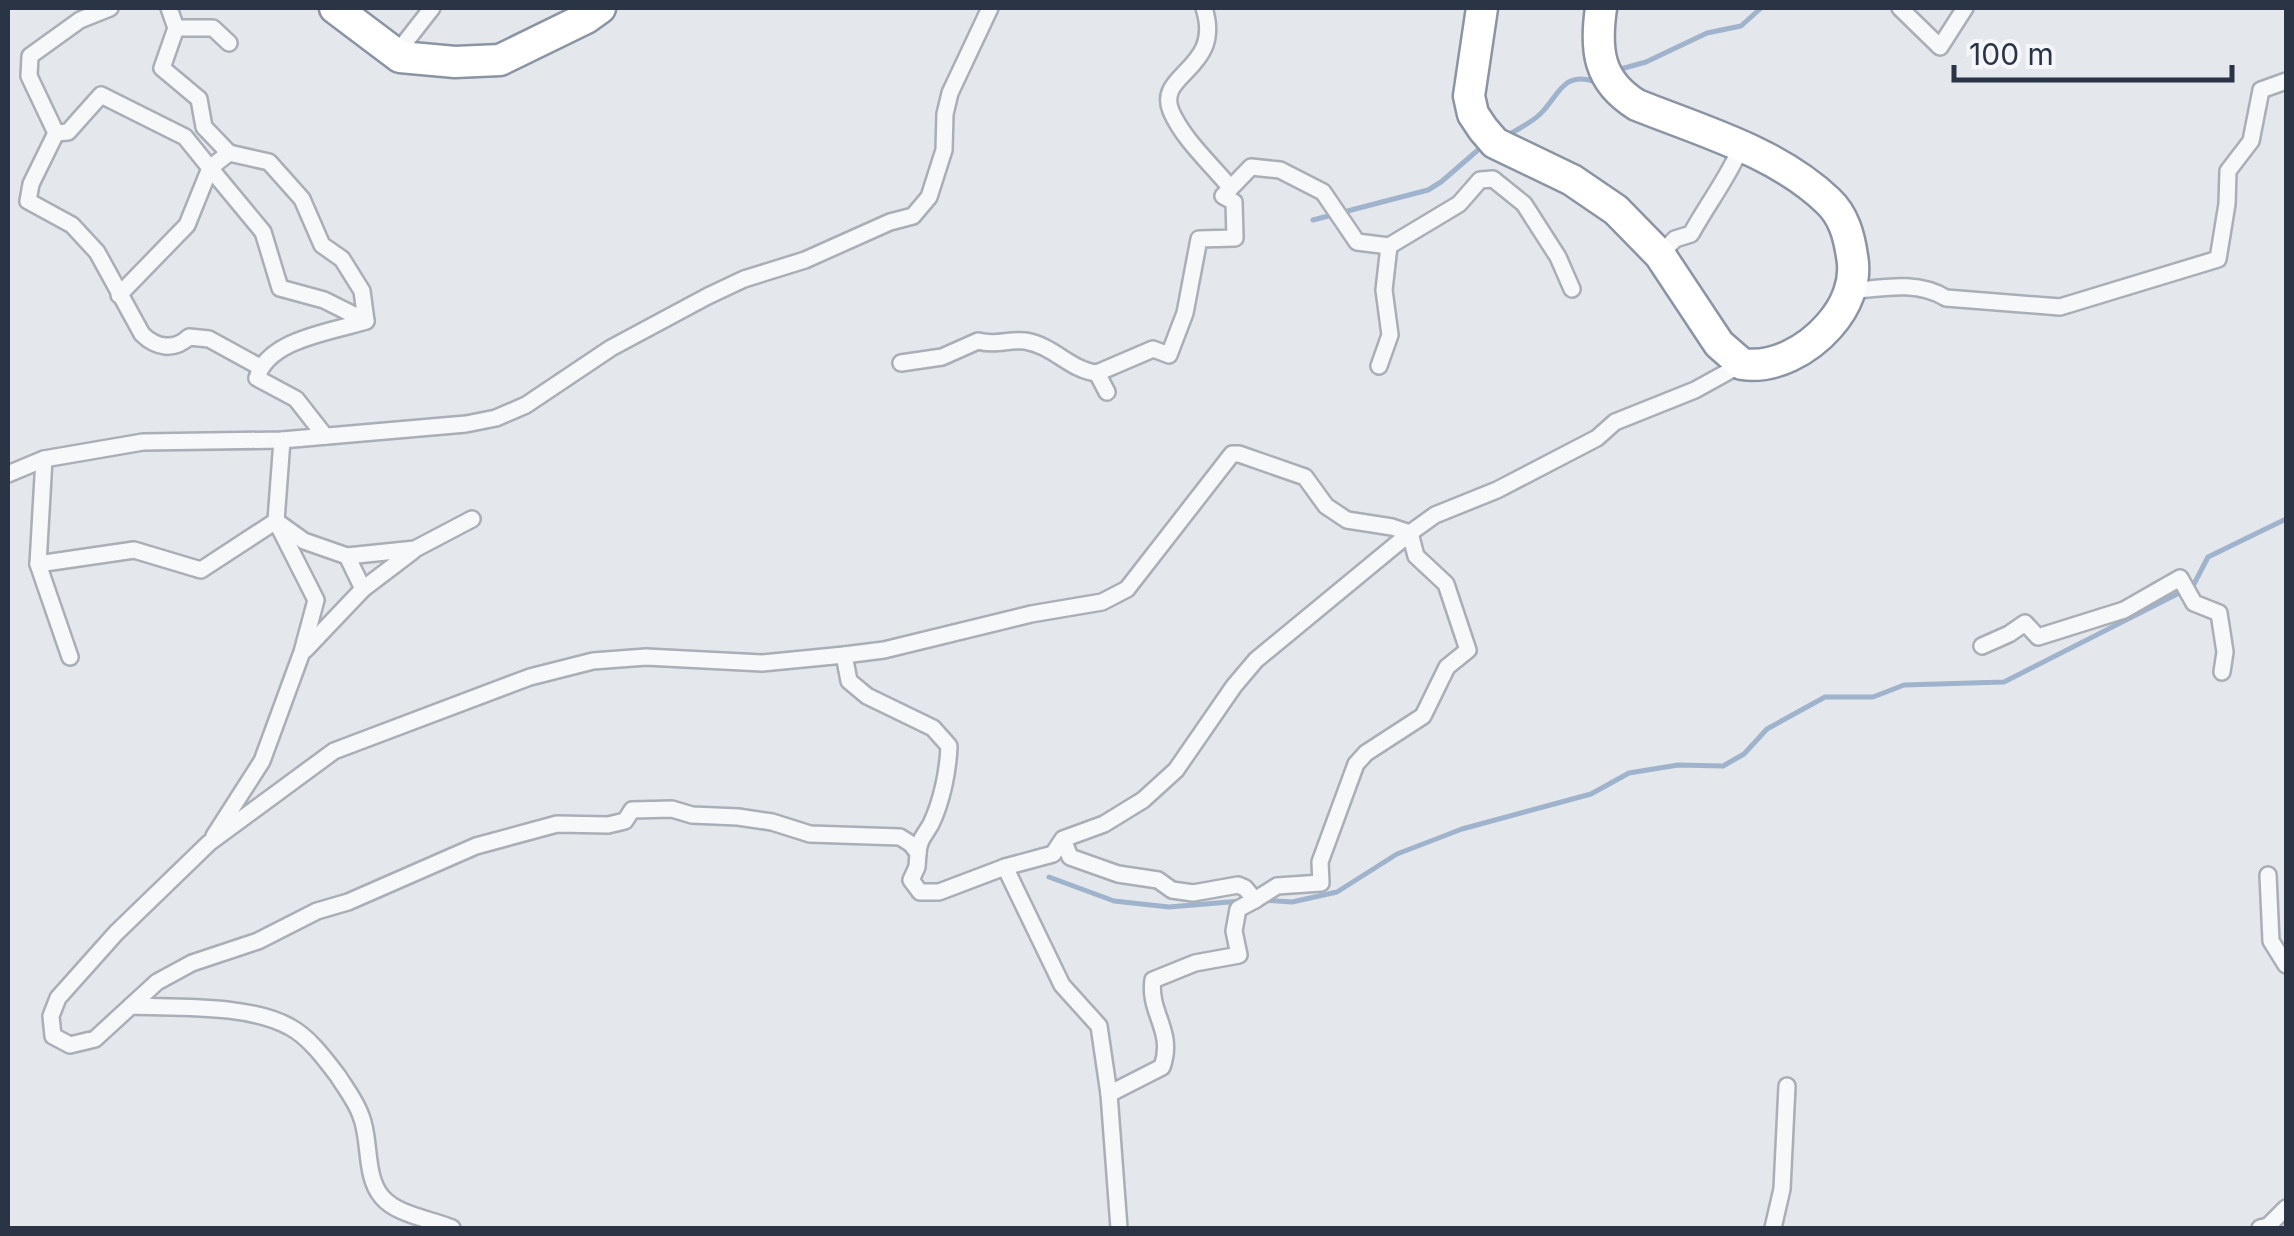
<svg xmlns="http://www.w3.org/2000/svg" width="2294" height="1236" viewBox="0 0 2294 1236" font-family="Inter,sans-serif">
	<rect width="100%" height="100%" fill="#e4e7ec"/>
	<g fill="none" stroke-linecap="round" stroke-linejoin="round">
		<!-- stream -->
		<g stroke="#9fb4cc" stroke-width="5">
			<path d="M1617,70L1646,62L1707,33L1741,26L1761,8"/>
			<path d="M1510,134C1521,127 1535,121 1543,111C1559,94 1564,72 1593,81"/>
			<path d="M1313,220L1428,190L1441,182L1478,150"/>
			<path d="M1049,877L1114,901L1169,907L1241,901"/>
			<path d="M1262,900L1292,902L1337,892L1397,854L1462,829L1591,794L1629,773L1678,765L1723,766L1744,754L1767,729L1825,697H1873L1904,685L2004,682L2193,586L2208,557L2286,519"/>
		</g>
		<!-- street casing -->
		<g stroke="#a9aeb7" stroke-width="20">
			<g id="street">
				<path d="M110,8L80,20L30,56L29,76L56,133L68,132L101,95L185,137L210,168L229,153L269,162L302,199L322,245L342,259L362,291L366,321C332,332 268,339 257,378L296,399L325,436"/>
				<path d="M169,8L176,28H213L229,43"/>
				<path d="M1204,8C1224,70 1155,73 1171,111C1183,139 1210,163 1229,186"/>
				<path d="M1900,8L1940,47L1965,8"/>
				<path d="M176,28L162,68L199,99L204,127L229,153"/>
				<path d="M396,54L432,8"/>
				<path d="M56,133L31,184L28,201L72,225L97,252L142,334C156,348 174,351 189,337L209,339L260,367"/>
				<path d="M1660,255L1675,239L1691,234C1708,203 1728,178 1741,147"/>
				<path d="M1850,291C1882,288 1917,280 1946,298L2060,307L2218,259L2227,204L2228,171L2251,141L2261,90L2286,81"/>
				<path d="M119,295L187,225L210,168L263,232L280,288L324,300L366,321"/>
				<path d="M901,363L942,357L978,341C997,346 1008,339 1025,341C1053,345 1071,371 1097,373L1107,392"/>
				<path d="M1379,366L1390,335L1384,290L1389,246L1459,204L1480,180L1493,179L1524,204L1558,257L1572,289"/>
				<path d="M1097,373L1153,349L1169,355L1185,313L1199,239L1235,238L1234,202L1223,196L1251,167L1280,170L1323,192L1357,242L1389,246"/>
				<path d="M44,459L38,564L70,657"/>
				<path d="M8,474L44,459L143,442L282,440L466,424L496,418L526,405L611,348L708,296L744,279L805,260L890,222L913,216L929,197L944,150L945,114L950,93L990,8"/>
				<path d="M347,556L363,589"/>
				<path d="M38,564L134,550L201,570L276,521L304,541L347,556L415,549L472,519"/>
				<path d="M1982,646L2009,634L2025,623L2038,637L2124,610L2180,578L2194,603L2219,613L2225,652L2222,672"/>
				<path d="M305,650L363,589L413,551"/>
				<path d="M844,655L849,681L867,696L933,728L949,746C948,771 942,801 931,824C925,835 919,839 918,853"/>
				<path d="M214,836L262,761L302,652L316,600L276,521L282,440"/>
				<path d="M1063,839L1070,857L1118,874L1158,880L1172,890L1193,893L1238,885L1245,888L1255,900L1277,886L1321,883L1320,862L1356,764L1366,753L1423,716L1447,667L1468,650L1446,584L1416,556L1410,533L1392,527L1347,520L1326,506L1305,477L1239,454H1232L1127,589L1102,602L1031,614L884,650L844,655L762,663L646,657L593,661L530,677L334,751L209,843L116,933L58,998L51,1016L53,1036L70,1045L95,1039L157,982L192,963L258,941L317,911L348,902L476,846L557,824L608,825L625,821L632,810L672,809L692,815L738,817L772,822L810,834L900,837L911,844L918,853L917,867L911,880L920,892H939L1005,867L1053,854L1063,839L1104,824L1143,800L1176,770L1234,686L1256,660L1410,533L1435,515L1497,490L1597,438L1615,422L1695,390L1742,364"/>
				<path d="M1005,867L1062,985L1099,1026L1109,1094L1119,1228"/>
				<path d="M2268,875L2271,941L2286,965"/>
				<path d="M131,1006C177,1008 249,1004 290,1027C309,1037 325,1059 338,1076C346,1089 356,1101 361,1116C371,1140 364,1176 382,1197C397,1215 431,1219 452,1228"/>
				<path d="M1109,1094L1162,1067C1175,1031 1148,1013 1153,980L1195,963L1239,955L1234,931L1238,909L1255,900"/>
				<path d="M1773,1228L1782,1189L1787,1086"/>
				<path d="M2260,1228L2268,1226L2286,1208"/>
			</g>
		</g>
		<!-- highway casing -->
		<g stroke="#8b94a3" stroke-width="35">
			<g id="highway">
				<path d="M335,8L400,57L455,62L500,60L586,18L600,8"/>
				<path d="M1482,8L1469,96L1473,114L1483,129L1495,143L1572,180L1616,210L1660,255L1719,344L1742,364C1774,369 1808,350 1829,326C1846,307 1857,282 1852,256C1849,236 1844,216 1828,201C1777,152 1702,131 1637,105C1598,81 1595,50 1601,8"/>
			</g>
		</g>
		<!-- street -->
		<use href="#street" stroke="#f7f8fa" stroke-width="15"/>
		<!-- highway -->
		<use href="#highway" stroke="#fff" stroke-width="30"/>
	</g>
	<!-- border -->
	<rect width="2294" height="1236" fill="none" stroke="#2b3445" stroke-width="20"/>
	<!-- scale -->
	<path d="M1954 65v15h278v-15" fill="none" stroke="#2b3445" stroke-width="5"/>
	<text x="1969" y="65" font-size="30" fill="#2b3445" stroke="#f4f6f9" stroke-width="8" paint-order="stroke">100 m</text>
</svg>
